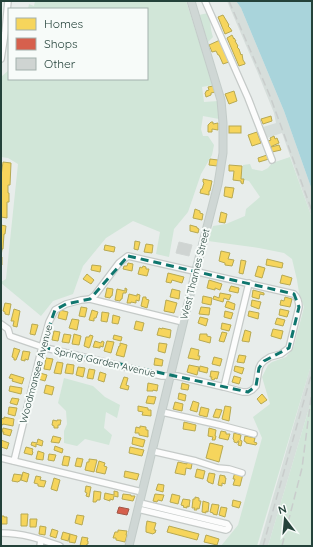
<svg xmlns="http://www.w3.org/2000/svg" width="313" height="547" viewBox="0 0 313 547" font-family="Quicksand,sans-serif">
	<rect width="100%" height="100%" fill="#e8edeb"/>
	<!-- built -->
	<g fill="#d6dedb">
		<path d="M227,1H236L241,8L284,111L312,190L311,192L312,196V218L282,133L267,138L263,127L276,123L274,113L257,71Z"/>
		<path d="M312,361V398L268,546H259Z"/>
	</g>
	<!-- green -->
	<g fill="#d1e6d8">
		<path d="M35,1H186L213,85L202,87L204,102L218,101L219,119L203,116L201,129L203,136H208L214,145L212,155L201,174L188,212L174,229L169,257L156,254L160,232L133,221L106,238L83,266L73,294L53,301L41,316L1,283V282L6,279L18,164L8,158L1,157V77L9,70V79H147V9H28L29,4L34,6Z"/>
		<path d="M208,13C211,21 210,29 213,37L208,42L199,15Z"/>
		<path d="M290,157L312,218L311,221L312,362L257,546H221L238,525L262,438L253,417L270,404L262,377L268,365L272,362L286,357L292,350L294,346L304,307L299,293L297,280L292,259L284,253L259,248L208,241L213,226L226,224L245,216L246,209L260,197L249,181L241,179L243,165L250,164L252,169L262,171L268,168L272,163Z"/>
		<path d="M64,378L93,386L105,397L120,405L117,418L106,412L104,428L112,435L109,445L85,439L77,446L64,443V431L67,424L66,411L58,403Z"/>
		<path d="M312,398V546H268Z"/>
	</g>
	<!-- water -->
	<path fill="#a9d4db" d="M236,1H312V190L284,111L241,8Z"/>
	<!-- homes -->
	<g fill="#f6d55c" stroke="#b7a952">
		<path d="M223,15L229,25L228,26L230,28L232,31L225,34L218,17Z"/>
		<path d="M232,35L234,39V38L236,41H235L238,46L237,47L239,49L241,55L242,54L243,60L245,63V64L239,66L227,38Z"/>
		<path d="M220,40L229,62L223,64L219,55H218L216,51L212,52L209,45Z"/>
		<path d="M213,86L215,92L211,93V95L206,97L205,93L206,92V91L209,90L208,87Z"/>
		<path d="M234,91L237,101L229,104L225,94Z"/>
		<path d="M271,116L272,121L263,124L261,119Z"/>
		<path d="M211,122H213V124L218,123V130L212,129V132H208V125Z"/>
		<rect x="229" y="126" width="12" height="7"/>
		<path d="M257,132L261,143L252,146L248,135Z"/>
		<path d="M274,136L275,139L277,138L279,143L270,147L268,141L271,140L270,138Z"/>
		<path d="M279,145L281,150L272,152L271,147Z"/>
		<path d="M267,155L269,159L259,162L258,158Z"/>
		<path d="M210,159L218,160L217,166L209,165Z"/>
		<path d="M3,162L11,163L10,185H8V193H9V202H7V218L1,217V176Z"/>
		<path d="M229,165L242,166L241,179H244L243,184L241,183V181L233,180L234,171H229Z"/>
		<path d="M203,179L212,181L210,191H209V195L200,193L201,189H202L204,183L203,182Z"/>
		<path d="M225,187L234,188L232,198L224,196Z"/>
		<path d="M195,209L200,211V213L203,214L202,220L193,218Z"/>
		<path d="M221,212L227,214L225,223L219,222Z"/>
		<path d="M1,225L6,226L5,234H4L3,249H2L1,257H2V265H1Z"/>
		<path d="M190,225L197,227V228L199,229L198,233L190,231Z"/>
		<path d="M135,241L140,242L138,250L134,249Z"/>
		<path d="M146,244L153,245L152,253L144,252Z"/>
		<path d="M105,245L115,247L114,252L104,250Z"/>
		<path d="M221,251L230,253L228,259L234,260L232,266L225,265V263L219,261Z"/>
		<path d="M267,259L283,263L282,268L266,265Z"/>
		<path d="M241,260L246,261L243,274L239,273Z"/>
		<path d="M128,263L133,264L132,271L123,269L124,266H127Z"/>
		<path d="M92,265L101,266L100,272L91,270Z"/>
		<path d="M143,266L146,267V269H149L147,276L138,274L140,267L142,268Z"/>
		<path d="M258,266L265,268L262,278L255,276Z"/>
		<path d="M168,273L184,277L182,283L172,280L171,283L166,282Z"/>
		<path d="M87,274L94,280L91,284L83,279Z"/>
		<path d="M282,275L292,278L290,285L280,283Z"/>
		<path d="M209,280L222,284L220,290L215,288V290L207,288Z"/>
		<path d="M231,286L239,288L238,293L229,291Z"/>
		<path d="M107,288L113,289L112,296H111L110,298L105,297Z"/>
		<path d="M125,288L127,289L126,293H123L122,299H121L120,301L115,300L117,289L125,291Z"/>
		<path d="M172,289L180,291L179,299L170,297Z"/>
		<path d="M253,290L264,293V295L260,294L259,299L252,297Z"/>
		<path d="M220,293L231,295L229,300L224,298L223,302L213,299L214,296L219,298Z"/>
		<path d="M129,294L137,296V294L140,295L139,301L136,300V303L131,302V303H127Z"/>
		<path d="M203,296L212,298L211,305L202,303Z"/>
		<path d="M143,297H146V299L149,300L147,308L141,306Z"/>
		<path d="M285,297L292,299L290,307L280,305L281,300L284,301Z"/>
		<path d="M166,300L177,303L174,313L164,311Z"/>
		<path d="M252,300L261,302L259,309L251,306Z"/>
		<path d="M227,301L235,304L234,310L225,307Z"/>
		<path d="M5,303L11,304L9,315L5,314V312L3,311Z"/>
		<path d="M81,307L87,308L85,317L79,316Z"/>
		<path d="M201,307L210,308L209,315L199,314Z"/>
		<path d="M14,309L20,311L17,327L13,326L14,321H11Z"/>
		<path d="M280,309L289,311L287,317L279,315Z"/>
		<path d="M60,310L68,312L66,320L58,318Z"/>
		<path d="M92,310L98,312L96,318H94V321L89,320Z"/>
		<path d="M225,311L233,313L231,319L224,317Z"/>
		<path d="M249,311L259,313L258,319L248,316Z"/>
		<path d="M102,312L109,313L107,322L101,321Z"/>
		<path d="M113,315L120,317L118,324L112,323Z"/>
		<path d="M200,317L208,319L206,326L198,323Z"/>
		<path d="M277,318L285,320L283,326L275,324Z"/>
		<path d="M72,319L79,320L77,330L69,328Z"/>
		<path d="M136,321L144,323L142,331L134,329Z"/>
		<path d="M222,323L231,325L229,331L221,329Z"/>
		<path d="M32,324L38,325L35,335L30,334Z"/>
		<path d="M159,328L162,329V328L171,330L170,338L157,335Z"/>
		<path d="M273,329L283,331L281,339L271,336Z"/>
		<path d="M245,330L251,332L249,342L242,341Z"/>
		<path d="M54,331L60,332L58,341L52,340Z"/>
		<path d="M222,332L227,333L224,342L219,341Z"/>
		<path d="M64,334L71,335L69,343L62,342Z"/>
		<path d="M74,334L81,336L79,345L72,344Z"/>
		<path d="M200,334H207V336L211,337L210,343L199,340Z"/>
		<path d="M90,335L93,336L90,346L89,348L84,346L86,337H89Z"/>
		<path d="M114,335L122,337L121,341L113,339Z"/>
		<path d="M95,341L101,343L102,341L104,342L103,347L100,346V348L93,347Z"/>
		<path d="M107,341L114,342L111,353L104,351Z"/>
		<path d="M120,343L127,345L124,357L116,355L119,346H120Z"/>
		<path d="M159,343L167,344L165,353L158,351Z"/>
		<path d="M14,348L20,350L16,360H14V358L12,357Z"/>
		<path d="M191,348L199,350L198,356H200L199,360L188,358Z"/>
		<path d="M23,351L30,352L28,360L25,359V361L21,360Z"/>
		<path d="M239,355L246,356L244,363L237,362Z"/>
		<path d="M214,357L222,359L220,366L212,364Z"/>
		<path d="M46,358L53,359L50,370L44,369Z"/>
		<path d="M155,358L163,360L162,366L154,365Z"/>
		<path d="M57,362L63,363L61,374L54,373Z"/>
		<path d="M67,364L74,365L73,374L65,373Z"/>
		<path d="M189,365L199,367L197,375L187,372Z"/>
		<path d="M200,366L208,368L207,373L199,371Z"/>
		<path d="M235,366L244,368L242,374L234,371Z"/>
		<path d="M78,367L85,368L83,377L76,375Z"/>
		<path d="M89,369L95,370L93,379L87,378Z"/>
		<path d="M211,371L219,372L217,379L215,378L214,380L211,379L212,377H210Z"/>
		<path d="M100,372L106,374L104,382L98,380Z"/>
		<path d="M40,373L47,375L45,381L38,379Z"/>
		<path d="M11,374L24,378L22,384L12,381L13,379L9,378Z"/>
		<path d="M234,376L241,378L239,384L232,382Z"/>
		<path d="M124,377L128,378L126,385L129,386L128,390L120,388Z"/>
		<path d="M148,383L158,385L157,391L153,390V391H147Z"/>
		<path d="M182,383L189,385L188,390L181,389Z"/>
		<path d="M46,385L54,387L52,395L44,393Z"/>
		<path d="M10,386L22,388L21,394L9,391Z"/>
		<path d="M179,393L186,395L185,401L178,399Z"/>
		<path d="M262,394L267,400L261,404L257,399Z"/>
		<path d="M148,396L156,397L154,404L146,403Z"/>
		<path d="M12,398L19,399L17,405L10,403Z"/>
		<path d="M193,401L199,403L197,412L190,410Z"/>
		<path d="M175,402L183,404L182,411L173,409Z"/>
		<path d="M138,406L148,408V410H151V416L142,415L143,412L138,411Z"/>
		<path d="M225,406L231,407L229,421L222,419Z"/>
		<path d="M9,407L17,408L15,416L8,414Z"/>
		<path d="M201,407L209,409L207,417L199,415Z"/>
		<path d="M216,409L222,410L219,418L213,417Z"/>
		<path d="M4,417L14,419L13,426L3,424V425L1,424V418L4,419Z"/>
		<path d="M53,420L57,421V420H61L60,425H58V428H54V426L52,425Z"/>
		<path d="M184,422L196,425L195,431L183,429Z"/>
		<path d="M140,426L146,427V430H148V437L139,435V433H135L136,427L140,428Z"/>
		<path d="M3,428L12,430L10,436L3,434L4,432H2Z"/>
		<path d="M209,428L216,430L215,436H216L215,440H212L213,437L208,436Z"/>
		<path d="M221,431L226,432V434H230L228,440L219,438Z"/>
		<path d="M234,433L241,435L240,440L242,441L241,446L238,445L239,441H238L237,443L234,442V440L233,439Z"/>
		<path d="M53,436L61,438L59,443L51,442Z"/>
		<path d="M245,436L255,438L254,442L257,443L256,445L246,443V442L244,441Z"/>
		<path d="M133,437L145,440L143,447L132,444Z"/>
		<path d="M38,439L43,441L42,446L36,444V447L31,445L32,442L37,443Z"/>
		<path d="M1,440L9,443L7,449L1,447Z"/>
		<path d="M210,443L223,446L219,462L206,458Z"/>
		<path d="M55,446L63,449L62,453L54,450Z"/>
		<path d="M26,447L33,449L32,451L33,452L32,455L24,453Z"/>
		<path d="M130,447L144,450L142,456L129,453Z"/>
		<path d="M38,451L44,453L43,460L36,459Z"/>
		<path d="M49,454L56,455L54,461L48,460Z"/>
		<path d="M64,456L70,457L68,466L62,465Z"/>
		<path d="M77,458L83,459L81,467L75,466Z"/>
		<path d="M89,459L97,460L94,472L85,470L87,462H89Z"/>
		<path d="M99,461L105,463L104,466L107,467L105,474L96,472Z"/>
		<path d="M178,462L187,464V462L192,464L191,469L186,468L185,475L175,473Z"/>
		<path d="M197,469L205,471L203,479L195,477Z"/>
		<path d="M125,471L139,474L137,480L124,477Z"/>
		<path d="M23,472L29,474L27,482L21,480Z"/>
		<path d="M235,472L243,474L240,486L233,485L235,479H233Z"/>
		<path d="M209,473L215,474L213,484L208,482V481H207Z"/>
		<path d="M14,474L22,475L20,481H19L18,482L12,481Z"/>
		<path d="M220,475L225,476V478H226L225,484L222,483V486L218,485Z"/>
		<path d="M36,476L41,477L40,480L46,481L44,487L38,486V484L34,483Z"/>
		<path d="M54,478L60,480L57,491L51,489Z"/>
		<path d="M158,484L164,485L163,492L156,490Z"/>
		<path d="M86,486L91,487L89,497L86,496L87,493L85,492Z"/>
		<path d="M94,491L101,492L100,500H97L96,502H93Z"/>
		<path d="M114,491L118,492V497L114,496L113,500L110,499V501L104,499L105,493L114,495Z"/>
		<path d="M123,494L131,495V496H135L133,501L122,499Z"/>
		<path d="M155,494L164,495L162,501L158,500L157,502L153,501Z"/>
		<path d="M172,494L180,496L178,504L170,502Z"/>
		<path d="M195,497L199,498V501H201L199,509L197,508V510H194L195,508H192L193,499H195Z"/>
		<path d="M183,499L190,500L189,507L187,506V508L183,507L184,506L181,505Z"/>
		<path d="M233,500L241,502L239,508L232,506Z"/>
		<path d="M203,501L209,503L208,512L206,511V513L202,512Z"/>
		<path d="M212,504L219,505L217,515L213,514V513L210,512Z"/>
		<path d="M221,507L227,508L225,517L219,515Z"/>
		<path d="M21,514H28L27,526H21Z"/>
		<path d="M77,515L84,516L82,525L75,523Z"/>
		<path d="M1,516H4V517H7V524H1Z"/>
		<path d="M30,519H37L36,527H30Z"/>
		<path d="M147,521L156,523L154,530H156L155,533H154L153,534L146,532V527Z"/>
		<path d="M40,526L46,527L45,535L39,534Z"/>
		<path d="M169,526L199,534L197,540L167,532Z"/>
		<path d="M52,529L58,531L56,538L50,536Z"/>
		<path d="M118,530L127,531L126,535H127L125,542L116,540V538H113L115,532H118Z"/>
		<path d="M63,532L70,534L68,541L61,539Z"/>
		<path d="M70,534L77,536L75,543L69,542Z"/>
		<path d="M206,535L219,539L217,545L204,542Z"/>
		<path d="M82,537L88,538L87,541H88V544H87L86,546H80Z"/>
	</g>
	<!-- shops -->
	<path fill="#d6604d" stroke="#a15747" d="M119,507L129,509L127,515L117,513Z"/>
	<!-- building -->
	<path fill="#cfd4d2" stroke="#d1d6d4" d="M179,242L192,245L189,256L176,253Z"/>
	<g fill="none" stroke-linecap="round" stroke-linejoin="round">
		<!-- minor casing -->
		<g stroke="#c5cac8" stroke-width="8">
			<g id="minor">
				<path d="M205,1L248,98L272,160"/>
				<path d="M1,59L5,33L8,1"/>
				<path d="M90,299L183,322"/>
				<path d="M1,324L8,329L10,336L42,347L162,376H177L224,387L243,392H248L252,390L256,386L259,368L261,364L264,361L270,357L281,354L289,348L299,307C299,301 298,298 294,294L128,256L119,263L95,295L90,299L81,300L66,304L55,310L49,322L42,347L14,461"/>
				<path d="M224,387L249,283"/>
				<path d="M162,412L220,425L254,434"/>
				<path d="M152,451L196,461L218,468L229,469L242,473"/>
				<path d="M1,458L142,492"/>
				<path d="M138,509L226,530L228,529L229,527L227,524L140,503"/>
				<path d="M1,533C23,533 40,539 60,546"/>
				<path d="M40,546L41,540"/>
			</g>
		</g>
		<!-- major casing -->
		<g stroke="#c3ccc9" stroke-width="9">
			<path id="major" d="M129,546L197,266L218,184L223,153V123L221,100L191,1"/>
		</g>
		<!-- minor -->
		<use href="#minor" stroke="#fcfcfc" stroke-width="5.5"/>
		<!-- major -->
		<use href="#major" stroke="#cfd7d5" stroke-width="7"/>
		<!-- rail -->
		<g stroke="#c9cdcc" stroke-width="1.5" stroke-dasharray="8 4" stroke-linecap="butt">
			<path d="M229,1L270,96L312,211"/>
			<path d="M263,546L312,372"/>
			<path d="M282,546L302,468L312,390"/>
		</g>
	</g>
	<!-- marked area -->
	<path fill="none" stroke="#0f766e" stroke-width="3" stroke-dasharray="8 5" stroke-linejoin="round" d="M128,256L294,294L299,307L289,348L264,361L259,368L256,386L248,392L42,347L55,310L66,304L90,299Z"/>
	<g text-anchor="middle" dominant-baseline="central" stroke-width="4" stroke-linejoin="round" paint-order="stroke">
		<!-- street labels -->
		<g font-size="10" fill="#24423a" stroke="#f7fbf9">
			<text transform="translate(195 274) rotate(-76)">West Thames Street</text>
			<text transform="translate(105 362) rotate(13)">Spring Garden Avenue</text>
			<text transform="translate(36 374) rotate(-75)">Woodmansee Avenue</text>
		</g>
	</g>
	<!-- border -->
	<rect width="313" height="547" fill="none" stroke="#24423a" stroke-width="4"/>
	<!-- legend -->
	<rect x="8" y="8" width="140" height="72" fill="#f7fbf9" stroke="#a3b1ad"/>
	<rect x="16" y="18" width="20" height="12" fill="#f6d55c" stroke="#a3b1ad"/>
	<text x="44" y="28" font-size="12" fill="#24423a">Homes</text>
	<rect x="16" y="38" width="20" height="12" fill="#d6604d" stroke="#a3b1ad"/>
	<text x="44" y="48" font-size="12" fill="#24423a">Shops</text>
	<rect x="16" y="58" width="20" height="12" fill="#cfd4d2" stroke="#a3b1ad"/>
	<text x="44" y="68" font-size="12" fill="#24423a">Other</text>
	<!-- north arrow -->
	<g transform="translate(285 519) rotate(344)" stroke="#f7fbf9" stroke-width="3" paint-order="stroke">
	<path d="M0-3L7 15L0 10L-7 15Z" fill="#24423a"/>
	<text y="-6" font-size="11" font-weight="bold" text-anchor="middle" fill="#24423a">N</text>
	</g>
</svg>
